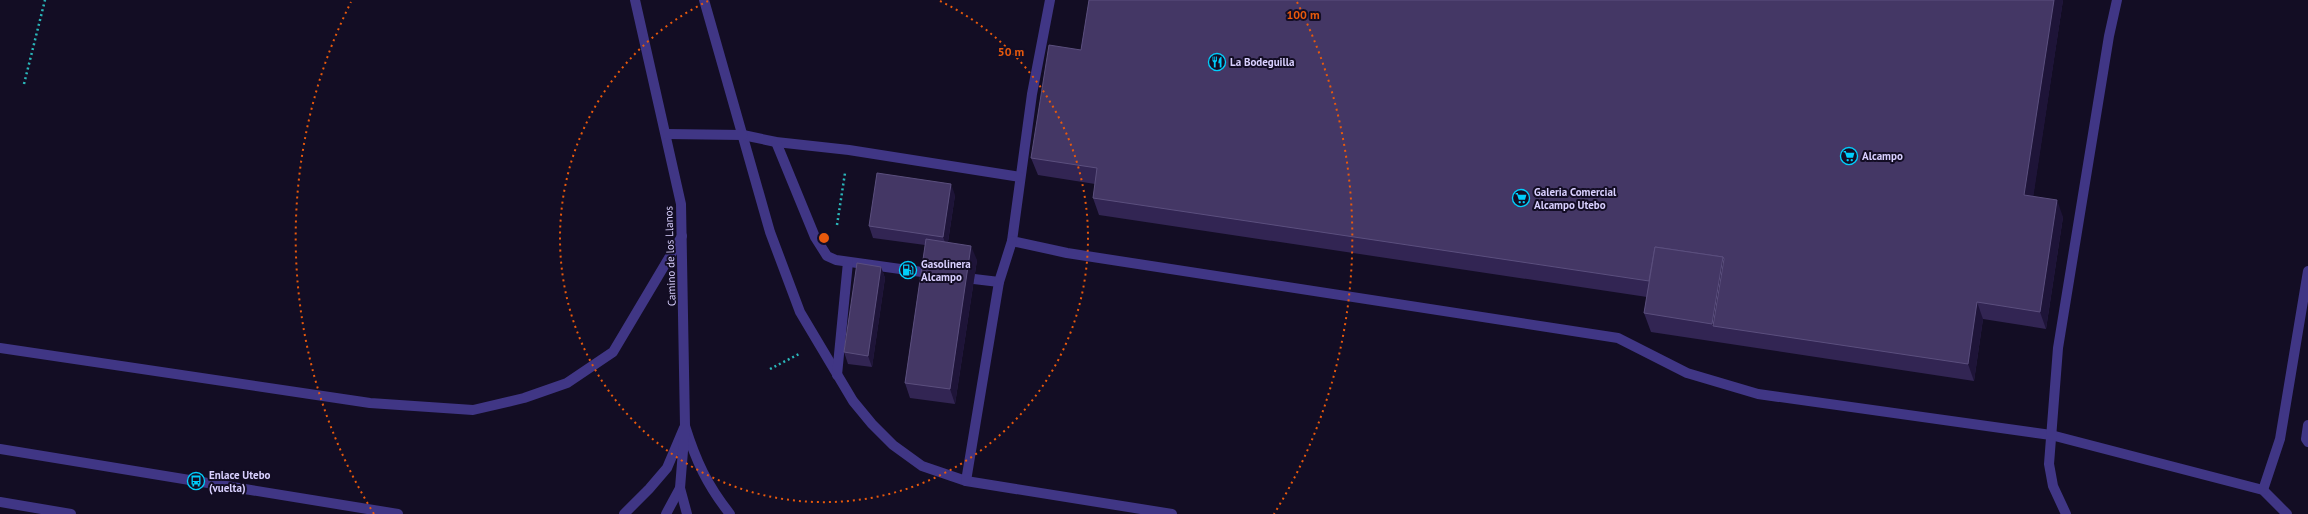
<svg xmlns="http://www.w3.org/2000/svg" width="2308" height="514" viewBox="0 0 2308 514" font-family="'PT Sans',sans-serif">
	<rect width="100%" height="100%" fill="#130d24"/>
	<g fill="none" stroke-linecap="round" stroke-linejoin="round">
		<!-- path -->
		<g stroke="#2ab7ba" stroke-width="2.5" stroke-dasharray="2 3" stroke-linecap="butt">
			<path d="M24,84L45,0"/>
			<path d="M837,225L845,173"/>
			<path d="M770,369L799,354"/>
		</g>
		<!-- lane -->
		<g stroke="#403685" stroke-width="10">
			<path d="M704,0L770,232L800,312L853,401L872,424L893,445L922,466L966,481L1172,514"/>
			<path d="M1050,0L1032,94L1012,241L1067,253L1618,338L1687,373L1758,394L2051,435L2263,490L2287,514"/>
			<path d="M743,135L776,142L849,150L1020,177"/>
			<path d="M776,142L815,237L827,256L836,260L929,273"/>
			<path d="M974,279L999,282"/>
			<path d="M0,348L370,403L473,410L524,398L567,383L613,352L682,236"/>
			<path d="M837,375L848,262"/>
			<path d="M2308,425L2306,439L2308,442"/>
			<path d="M685,426C696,461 707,485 730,514"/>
			<path d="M966,481L999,282L1012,241"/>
			<path d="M2263,490L2280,439L2308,271"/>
			<path d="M624,514L649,489L667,468L684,428"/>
			<path d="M2066,514L2053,486L2049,464L2058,348L2109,36L2117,0"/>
		</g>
		<!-- street -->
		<g stroke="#403685" stroke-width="10">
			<path d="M635,0L681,204L685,426L680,488L687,514"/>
			<path d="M666,134L743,135"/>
			<path d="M0,449L398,514"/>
			<path d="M0,502L71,514"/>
			<path d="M666,514L680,488"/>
		</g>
	</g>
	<!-- wall -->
	<g fill="#322553">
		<path d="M1089,0H2063L2033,196L2063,217L2046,329L1983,319L1974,381L1651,332L1644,313L1647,297L1099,215L1093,198L1095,184L1038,175L1031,158L1081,50Z"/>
		<path d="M955,195L948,242L977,260L955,404L910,398L905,383L925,245L873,238L869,226Z"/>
		<path d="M881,267L885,278L872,367L848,364L844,352Z"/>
	</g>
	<!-- shaded-wall -->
	<g fill="#1e1438">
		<path d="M2054,0H2063L2031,212L2024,195Z"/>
		<path d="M951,184L955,195L947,248L943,237Z"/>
		<path d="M2057,200L2063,217L2046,329L2040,312Z"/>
		<path d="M971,246L977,260L955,404L950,389Z"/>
		<path d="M1723,257L1730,276L1713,326L1712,324Z"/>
		<path d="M881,267L885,278L872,367L868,356Z"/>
		<path d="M1977,302L1983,319L1974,381L1968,364Z"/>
	</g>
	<!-- building -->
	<g fill="#443765" stroke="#5b4f7e">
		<path d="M1089,0H2054L2024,195L2057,200L2040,312L1977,302L1968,364L1713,326L1724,259L1723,257L1655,247L1649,281L1093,198L1097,168L1031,158L1049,45L1081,50Z"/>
		<path d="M877,173L951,184L943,237L869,226Z"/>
		<path d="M926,239L971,246L950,389L905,383Z"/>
		<path d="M1655,247L1723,257L1712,324L1644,313Z"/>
		<path d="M857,263L881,267L868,356L844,352Z"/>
	</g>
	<!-- distance rings -->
	<g fill="none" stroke="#e8590c" stroke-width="2" stroke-dasharray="2 4">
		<path d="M940 1A264 264 0 1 1 708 1"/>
		<path d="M374 514A528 528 0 0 1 351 2M1297 2A528 528 0 0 1 1274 514"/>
	</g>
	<!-- icons -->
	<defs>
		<g id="restaurant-ring" transform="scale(0.9)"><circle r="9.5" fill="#130d24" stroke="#00cefb" stroke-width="1.5"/><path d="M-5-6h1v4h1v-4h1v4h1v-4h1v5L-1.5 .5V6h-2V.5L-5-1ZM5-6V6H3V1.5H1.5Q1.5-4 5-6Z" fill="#00cefb"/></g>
		<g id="supermarket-ring" transform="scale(0.9)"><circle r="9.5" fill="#130d24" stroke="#00cefb" stroke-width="1.5"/><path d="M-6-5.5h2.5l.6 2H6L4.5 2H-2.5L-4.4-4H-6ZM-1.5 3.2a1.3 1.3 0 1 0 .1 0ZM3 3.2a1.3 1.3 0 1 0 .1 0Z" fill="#00cefb"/></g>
		<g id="fuel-ring" transform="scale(0.9)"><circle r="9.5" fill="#130d24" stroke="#00cefb" stroke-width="1.5"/><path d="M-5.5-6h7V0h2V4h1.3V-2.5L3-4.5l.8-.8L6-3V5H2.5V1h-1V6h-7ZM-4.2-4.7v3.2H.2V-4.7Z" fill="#00cefb"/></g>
		<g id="bus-ring" transform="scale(0.9)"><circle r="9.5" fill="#130d24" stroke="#00cefb" stroke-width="1.5"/><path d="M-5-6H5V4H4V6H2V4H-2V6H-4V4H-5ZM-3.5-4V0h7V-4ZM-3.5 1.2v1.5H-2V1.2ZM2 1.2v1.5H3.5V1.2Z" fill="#00cefb"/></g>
	</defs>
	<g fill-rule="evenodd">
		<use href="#restaurant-ring" x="1217" y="62"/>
		<use href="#supermarket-ring" x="1849" y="156"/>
		<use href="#supermarket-ring" x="1521" y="198"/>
		<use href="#fuel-ring" x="908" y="270"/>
		<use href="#bus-ring" x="196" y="481"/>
	</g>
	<g text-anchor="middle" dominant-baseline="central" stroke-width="4" stroke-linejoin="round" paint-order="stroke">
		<!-- poi labels -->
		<g font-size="11" font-weight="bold" fill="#d9d0ff" stroke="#130d24" text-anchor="start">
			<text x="1230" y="62">La Bodeguilla</text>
			<text x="1862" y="156">Alcampo</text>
			<text x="1534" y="192">Galeria Comercial<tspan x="1534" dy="13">Alcampo Utebo</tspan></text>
			<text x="921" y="264">Gasolinera<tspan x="921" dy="13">Alcampo</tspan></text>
			<text x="209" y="475">Enlace Utebo<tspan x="209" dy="13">(vuelta)</tspan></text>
		</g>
		<!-- street labels -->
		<g font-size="11" fill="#d9d0ff" stroke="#130d24">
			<text transform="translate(670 256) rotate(-92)">Camino de los Llanos</text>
		</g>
	</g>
	<circle cx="824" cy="238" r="6" fill="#e8590c" stroke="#130d24" stroke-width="2"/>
	<g font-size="12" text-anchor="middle" font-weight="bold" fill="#e8590c" stroke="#130d24" stroke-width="4" stroke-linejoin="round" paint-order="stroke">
		<text x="1303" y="19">100 m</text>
		<text x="1011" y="56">50 m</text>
	</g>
</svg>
